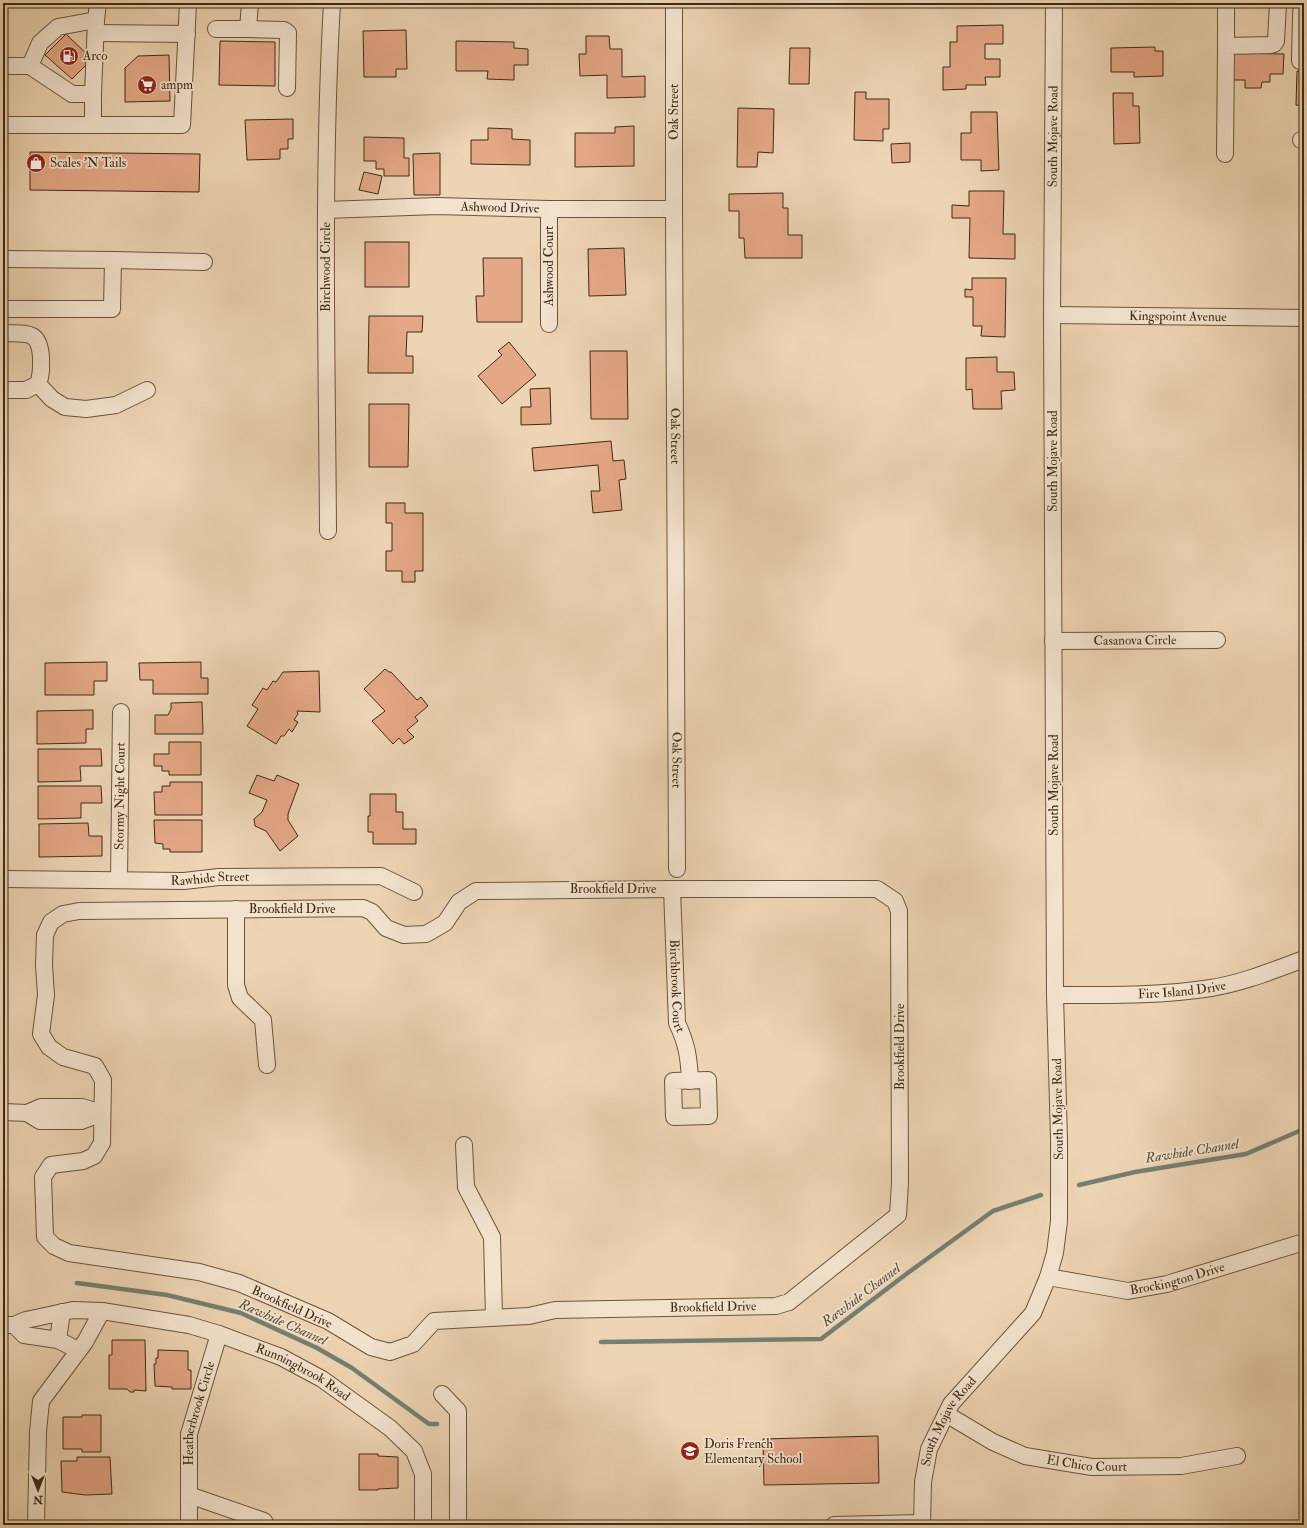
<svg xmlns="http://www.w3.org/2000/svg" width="1307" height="1528" viewBox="0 0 1307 1528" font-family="'IM FELL Double Pica',serif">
	<rect width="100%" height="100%" fill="#edd4b3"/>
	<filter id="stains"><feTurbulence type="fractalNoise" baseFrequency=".005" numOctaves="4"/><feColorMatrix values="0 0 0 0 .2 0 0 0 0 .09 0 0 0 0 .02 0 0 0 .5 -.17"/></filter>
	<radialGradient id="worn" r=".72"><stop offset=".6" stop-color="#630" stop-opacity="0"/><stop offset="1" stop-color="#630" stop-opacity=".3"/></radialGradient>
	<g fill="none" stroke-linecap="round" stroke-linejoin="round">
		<!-- stream -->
		<g stroke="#758072" stroke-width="4.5">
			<path d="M1079,1185L1135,1172L1246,1154L1304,1129"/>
			<path d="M77,1283L167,1295L241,1313L317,1348L352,1368L429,1424H437"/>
			<path d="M601,1342L821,1339L909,1272L993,1211L1041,1195"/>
		</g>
	</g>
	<!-- building -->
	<g fill="#e4a787" stroke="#3e2b13">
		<path d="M1003,25V44H985V59H1000V77H985L986,85H966V89L943,90V67H950V42H957V26Z"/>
		<path d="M406,30L407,69H396V77H364L363,31Z"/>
		<path d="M66,34L92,59L72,79L45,55Z"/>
		<path d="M586,36H609L610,49H622V77L645,76V97L607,98V75L580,76L579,54H586Z"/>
		<path d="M220,41L275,42V86L219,85Z"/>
		<path d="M456,41L514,42V48L528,49V65H514V80L487,79L488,71H456Z"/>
		<path d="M1155,47V51H1163V76L1134,77V72H1111V48Z"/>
		<path d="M790,48H810L809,84H789Z"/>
		<path d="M1233,53L1284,54L1283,74H1270V82H1262L1261,88H1245V80H1233Z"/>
		<path d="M169,55L170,101L125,102V68L138,56Z"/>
		<path d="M1297,71L1304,72V106L1296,105Z"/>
		<path d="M855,92H866V99H889V129H883V141L854,140Z"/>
		<path d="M1113,93H1133V106H1139L1140,143L1114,144Z"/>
		<path d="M738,108L774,109L773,153L758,152L757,167H737Z"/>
		<path d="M971,112H997L999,170L981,171V160H961V133H971Z"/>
		<path d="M293,119V139H288V149H280V159L247,160L245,120Z"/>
		<path d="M634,126V166L575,167V133H615V127Z"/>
		<path d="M488,128L512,129V139L530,140V165L471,164V140H488Z"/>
		<path d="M364,137L404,138V158H409V176H384V169H376V161H364Z"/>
		<path d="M910,143V162L892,163L891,144Z"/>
		<path d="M30,152L200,154L199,192L30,190Z"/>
		<path d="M440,153V195H414L413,154Z"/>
		<path d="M364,172L382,176L378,194L359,190Z"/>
		<path d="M969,191H1004L1003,234H1015V259L969,258L970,218H952V205L969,206Z"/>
		<path d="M783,193V208H788V235H802V258H745L744,238H739V211H729V194Z"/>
		<rect x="365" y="242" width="44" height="45"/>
		<path d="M624,248L626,295L589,296L588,249Z"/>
		<path d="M483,258H522V322H477L476,296H484Z"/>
		<path d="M972,278H1006L1005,337L981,336L982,326H973V297H965V289L972,290Z"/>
		<path d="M369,316H423L422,332H407L406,356H413V373H368Z"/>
		<path d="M509,342L536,375L502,404L478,376L502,355L498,351Z"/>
		<path d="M590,351H627L628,419H591Z"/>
		<path d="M997,357V372H1014L1015,390L1001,391L1002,409H973L972,389L966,390V358Z"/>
		<path d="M550,388L551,424L521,425V407H531L530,389Z"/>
		<path d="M369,404H409L408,467H369Z"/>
		<path d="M611,441L613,461L624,460L626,479L619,480L622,510L593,513L591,491H600L598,465L534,471L532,448Z"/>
		<path d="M386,503H405V513H423V571H415V582H402V571H386V551H392V523H386Z"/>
		<path d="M107,662V681H94V695H45V663Z"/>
		<path d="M201,662V678H208V694H153V680H140L139,663Z"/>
		<path d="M385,669L389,672H391L417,700L421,697L428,706L415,717L418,721L407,730L414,737L404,744L399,738L393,744L372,721L385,711L364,689Z"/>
		<path d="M319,671L320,712L297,711L298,714L294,720L298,722L292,732L289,729L284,736H281L276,744L247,726L258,709L252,705L263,688L267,690L273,681L276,682L283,672Z"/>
		<path d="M202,702L203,734H155V715H168L171,709V703Z"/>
		<path d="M93,710V729H86V743L37,744V711Z"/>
		<path d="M169,742H201V775H169V771H162V766H154V754H169Z"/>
		<path d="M38,749H101L102,766H80L81,781L38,782Z"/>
		<path d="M257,775L274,781L277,775L299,784L288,814V820L298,836L280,851L266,831L255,826L254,819L262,812L267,800L249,793Z"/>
		<path d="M170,782H202V815H155L154,792H162V786H170Z"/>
		<path d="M38,786H101L102,803H81V818L38,819Z"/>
		<path d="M370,794H396V812H403V829H416V844H373V832H368V816H370Z"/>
		<path d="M154,820H202V852H170V849H163V844L155,843Z"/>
		<path d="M88,823L89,836H102V856L39,857V824Z"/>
		<path d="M112,1340H145L146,1391L134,1390V1392H130L127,1389H109V1355H112Z"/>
		<path d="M158,1350L188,1351V1370H191V1389H172V1387L155,1386L154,1364H156V1358H158Z"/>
		<path d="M82,1415H101V1452H82V1449H63V1417H82Z"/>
		<path d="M878,1436L879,1483L764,1485L763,1439Z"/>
		<path d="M359,1454H378V1456L398,1457V1488L378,1489V1490H359Z"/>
		<path d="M77,1457H110L112,1494L85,1495L62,1492L61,1461H77Z"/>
	</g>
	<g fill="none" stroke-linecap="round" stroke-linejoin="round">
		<!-- minor casing -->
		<g stroke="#6a553b" stroke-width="18">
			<g id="minor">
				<path id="s1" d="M674,3V209L677,869"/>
				<path d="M216,29H248L250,3"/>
				<path d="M248,29L284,30L288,33L287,88"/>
				<path d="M96,33L187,34"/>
				<path d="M1226,46V3"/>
				<path d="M1300,61L1301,17L1302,3"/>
				<path d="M3,66H30L40,43L58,27L96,20L98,3"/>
				<path d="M30,66L72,94H93L96,20"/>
				<path d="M3,125H182L188,3"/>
				<path d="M93,125V94"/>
				<path d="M1301,140H1304"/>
				<path d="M1225,154L1226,46L1271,45L1274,44L1276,41L1278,3"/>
				<path d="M549,209V324"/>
				<path id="s2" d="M326,210L437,206L549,209H674"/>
				<path d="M3,259L113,260L112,309H3"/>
				<path d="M113,260L204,262"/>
				<path id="s3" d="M1052,315L1304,318"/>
				<path d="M3,333C26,334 39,329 41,357C41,368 42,373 38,384L26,390H3"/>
				<path d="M38,384L52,399L65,407L86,409L116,405L147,390"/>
				<path d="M328,531C327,355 322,179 332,3"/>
				<path id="s4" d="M1053,641L1217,640"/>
				<path id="s5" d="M3,879L184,881L219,877L381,876L414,892"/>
				<path id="s6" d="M119,880L121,712"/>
				<path d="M672,889H877L895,901L899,911L900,1183L898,1215L789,1302L776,1306L555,1310L529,1316L434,1321L413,1344L390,1352L371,1347L328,1321L239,1283L199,1272L69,1253L54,1246L45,1237L43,1177L51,1165L83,1161L94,1156L102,1143L103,1080L95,1066L63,1057L49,1047L41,1034L46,995L44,965L45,935L51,922L63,914L79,911L363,908L372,912L386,928L404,935L426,934L445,923L459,902L476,891Z"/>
				<path id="s7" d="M672,889L677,1023C687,1044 689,1058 690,1081"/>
				<path d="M236,909V985L240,998L263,1020L267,1065"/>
				<path id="s8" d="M1055,995C1107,995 1160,996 1211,988C1243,983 1274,970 1304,959"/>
				<path d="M708,1080L709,1116L674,1117L673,1081Z"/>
				<path d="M3,1112L27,1113L41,1107H82L102,1113"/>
				<path d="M27,1113L40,1121H81L102,1113"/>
				<path d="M464,1145L466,1187L492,1237L494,1317"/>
				<path id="s9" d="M1048,1277L1128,1291L1167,1284L1304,1242"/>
				<path d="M3,1325H14L26,1320L73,1310L102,1311"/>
				<path d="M14,1325L24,1335L58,1340L78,1350"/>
				<path d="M58,1340L62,1312"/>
				<path d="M442,1394L458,1411V1525"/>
				<path id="s10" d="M946,1414L993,1442L1025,1456L1092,1467L1181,1466L1237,1456"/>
				<path id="s11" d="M189,1495V1434L219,1334"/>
				<path id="s12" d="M36,1525L38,1432L41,1401L85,1342L102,1311L189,1325L219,1334L281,1357L322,1379L390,1428L414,1451L423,1474V1525"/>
				<path d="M189,1525V1495L264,1521L266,1525"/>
				<path d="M834,1525L922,1523"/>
				<path id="s13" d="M922,1525L923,1482L929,1449L951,1404L1033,1313L1048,1277L1055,1253L1059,1221V1140L1055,995L1052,315L1054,3"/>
			</g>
		</g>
		<!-- minor -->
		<use href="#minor" stroke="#f3e3ce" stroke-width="16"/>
	</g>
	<!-- icons -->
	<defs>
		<g id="fuel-disc" transform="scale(1)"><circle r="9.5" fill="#8f2418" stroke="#f3e3ce"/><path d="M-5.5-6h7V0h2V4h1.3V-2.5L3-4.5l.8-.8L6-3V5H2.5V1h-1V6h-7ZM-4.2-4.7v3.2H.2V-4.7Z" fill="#fff"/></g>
		<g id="supermarket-disc" transform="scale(1)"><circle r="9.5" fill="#8f2418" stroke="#f3e3ce"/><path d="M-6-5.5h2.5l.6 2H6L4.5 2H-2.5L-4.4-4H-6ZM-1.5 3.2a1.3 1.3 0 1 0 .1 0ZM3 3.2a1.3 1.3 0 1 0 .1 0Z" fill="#fff"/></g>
		<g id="shop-disc" transform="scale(1)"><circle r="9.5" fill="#8f2418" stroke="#f3e3ce"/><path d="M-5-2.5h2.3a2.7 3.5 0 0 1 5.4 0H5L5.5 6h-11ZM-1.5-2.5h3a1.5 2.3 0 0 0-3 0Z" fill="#fff"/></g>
		<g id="school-disc" transform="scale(1)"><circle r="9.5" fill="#8f2418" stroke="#f3e3ce"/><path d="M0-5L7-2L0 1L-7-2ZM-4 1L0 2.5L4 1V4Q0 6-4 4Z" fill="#fff"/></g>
	</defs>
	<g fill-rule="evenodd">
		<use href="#fuel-disc" x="69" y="56"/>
		<use href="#supermarket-disc" x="147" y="85"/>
		<use href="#shop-disc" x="36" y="163"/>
		<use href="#school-disc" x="690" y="1451"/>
	</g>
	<g text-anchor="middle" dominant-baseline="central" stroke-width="3.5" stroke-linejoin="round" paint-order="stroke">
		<!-- poi labels -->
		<g font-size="13" fill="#3e2b13" stroke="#f3e3ce" text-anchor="start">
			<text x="83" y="56">Arco</text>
			<text x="161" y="85">ampm</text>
			<text x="50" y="163">Scales 'N Tails</text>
			<text x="704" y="1444">Doris French<tspan x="704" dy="15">Elementary School</tspan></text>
		</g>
		<!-- street labels -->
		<g font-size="13" fill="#3e2b13" stroke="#f3e3ce">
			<text transform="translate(674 112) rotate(-90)">Oak Street</text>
			<text stroke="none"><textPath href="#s13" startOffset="1430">South Mojave Road</textPath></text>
			<text stroke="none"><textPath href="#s2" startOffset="174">Ashwood Drive</textPath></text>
			<text transform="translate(549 266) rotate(-90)">Ashwood Court</text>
			<text transform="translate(326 267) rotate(-90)">Birchwood Circle</text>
			<text stroke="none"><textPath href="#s3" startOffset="126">Kingspoint Avenue</textPath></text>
			<text stroke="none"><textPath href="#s1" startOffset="433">Oak Street</textPath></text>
			<text transform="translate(1053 461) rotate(-90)">South Mojave Road</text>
			<text stroke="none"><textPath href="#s4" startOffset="82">Casanova Circle</textPath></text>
			<text stroke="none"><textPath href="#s1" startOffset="757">Oak Street</textPath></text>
			<text transform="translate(1054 785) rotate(-90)">South Mojave Road</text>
			<text stroke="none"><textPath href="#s6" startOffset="84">Stormy Night Court</textPath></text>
			<text stroke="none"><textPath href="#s5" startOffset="207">Rawhide Street</textPath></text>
			<text x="613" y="889">Brookfield Drive</text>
			<text x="292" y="909">Brookfield Drive</text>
			<text stroke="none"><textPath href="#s7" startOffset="97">Birchbrook Court</textPath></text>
			<text stroke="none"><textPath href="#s8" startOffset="127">Fire Island Drive</textPath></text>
			<text transform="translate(900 1047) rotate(-90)">Brookfield Drive</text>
			<text transform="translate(1058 1109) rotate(-91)">South Mojave Road</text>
			<text stroke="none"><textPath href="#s9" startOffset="132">Brockington Drive</textPath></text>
			<text transform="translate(292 1307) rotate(24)">Brookfield Drive</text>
			<text transform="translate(713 1307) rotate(-1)">Brookfield Drive</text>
			<text stroke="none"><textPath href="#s12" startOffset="445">Runningbrook Road</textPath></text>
			<text stroke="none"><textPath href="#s11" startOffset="83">Heatherbrook Circle</textPath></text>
			<text stroke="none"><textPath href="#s13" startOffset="110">South Mojave Road</textPath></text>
			<text stroke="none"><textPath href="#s10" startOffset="152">El Chico Court</textPath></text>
		</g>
		<!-- water labels -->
		<g font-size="14" font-style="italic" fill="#554e3a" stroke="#f3e3ce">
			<text transform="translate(1192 1151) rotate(-9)">Rawhide Channel</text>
			<text transform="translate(861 1295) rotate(-37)">Rawhide Channel</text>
			<text transform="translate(283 1322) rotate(24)">Rawhide Channel</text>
		</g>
	</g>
	<!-- margin -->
	<rect width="1307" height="1528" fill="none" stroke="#edd4b3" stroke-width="16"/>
	<rect x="4" y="4" width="1299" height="1520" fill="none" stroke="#3e2b13" stroke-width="2"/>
	<rect x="8" y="8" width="1291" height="1512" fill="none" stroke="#3e2b13"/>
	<!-- north arrow -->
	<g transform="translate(38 1490) rotate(180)" stroke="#f3e3ce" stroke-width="3" paint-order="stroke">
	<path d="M0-3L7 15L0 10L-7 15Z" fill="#3e2b13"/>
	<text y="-6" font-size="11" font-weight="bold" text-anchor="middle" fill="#3e2b13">N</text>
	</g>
	<rect width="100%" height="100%" filter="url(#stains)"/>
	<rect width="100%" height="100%" fill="url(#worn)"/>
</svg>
